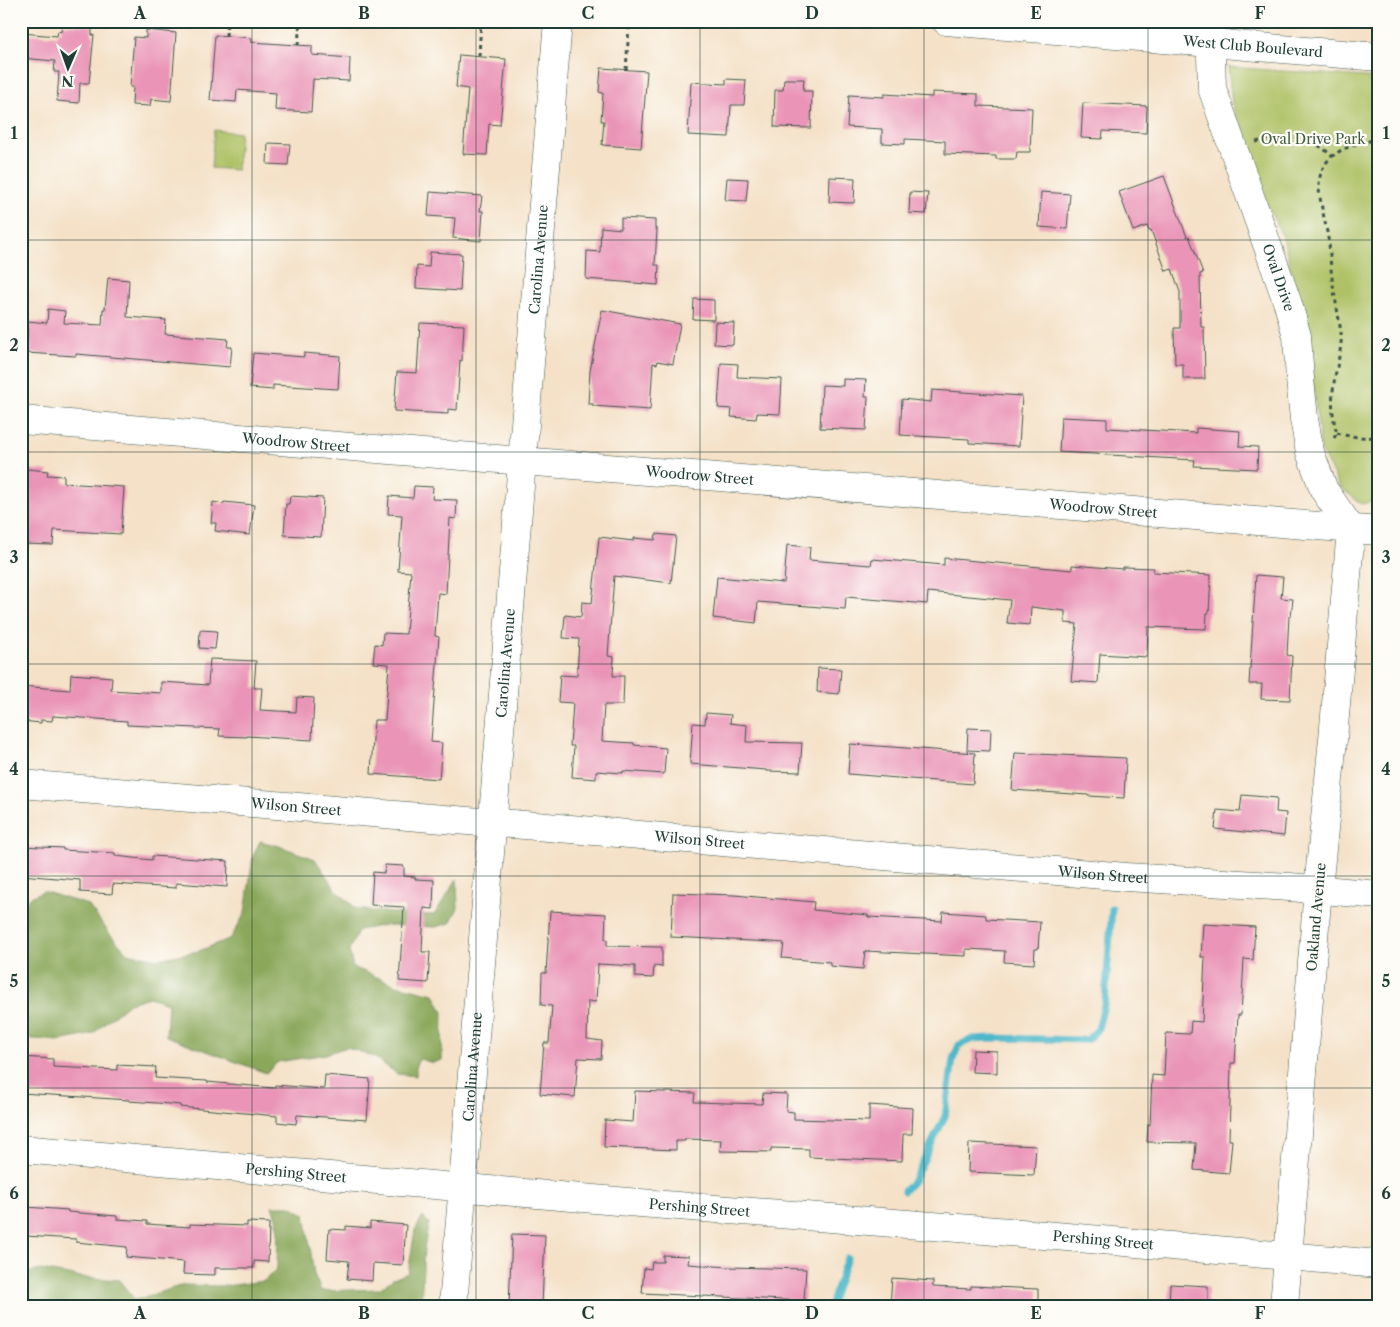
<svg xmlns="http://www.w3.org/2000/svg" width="1400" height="1327" viewBox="0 0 1400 1327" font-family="'Libre Caslon Text',serif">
	<rect width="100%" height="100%" fill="#fdfcf7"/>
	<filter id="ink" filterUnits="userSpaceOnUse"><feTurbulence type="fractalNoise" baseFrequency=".02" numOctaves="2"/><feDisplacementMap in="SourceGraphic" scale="10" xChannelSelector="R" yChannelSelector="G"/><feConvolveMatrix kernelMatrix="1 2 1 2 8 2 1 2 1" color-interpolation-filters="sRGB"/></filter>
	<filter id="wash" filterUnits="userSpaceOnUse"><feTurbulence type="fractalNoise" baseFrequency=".0096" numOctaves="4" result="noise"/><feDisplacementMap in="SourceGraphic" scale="20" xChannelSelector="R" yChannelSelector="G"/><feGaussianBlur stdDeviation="1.12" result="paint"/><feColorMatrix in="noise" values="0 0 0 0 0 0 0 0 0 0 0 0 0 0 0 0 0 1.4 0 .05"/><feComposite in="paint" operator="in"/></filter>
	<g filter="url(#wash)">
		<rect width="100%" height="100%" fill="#f4e1c7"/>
		<!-- green -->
		<g fill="#aec165" stroke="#667f4c">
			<path d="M1228,67L1379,78V500L1361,504L1339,486L1321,450L1307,333L1283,237L1263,197L1232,104Z"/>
			<path d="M214,130L240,133L237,170L211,168Z"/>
		</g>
		<!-- forest -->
		<g fill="#8aa75a" stroke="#547247">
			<path d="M260,841L279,846L315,859L336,890L357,909L404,914L434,915L457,879L458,908L450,923L436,927L386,925L359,930L349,950L353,967L396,985L434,994L443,1012L442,1060L433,1063L420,1059L416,1064V1076L397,1074L374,1057L347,1047L326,1054L278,1062L266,1073L166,1036L168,1003L149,997L129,1003L107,1021L93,1034L60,1041L21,1038V910L29,898L43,891L88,905L110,934L127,953L158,959L199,951L231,938L245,913L253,856Z"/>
			<path d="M272,1206H290L305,1214L314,1274L321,1291L379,1289L393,1279L408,1273L415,1230L423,1217L429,1223L424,1248L421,1306H21V1274L41,1270L80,1277L119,1280L135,1300L183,1285L225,1286L264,1281L277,1268L278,1225Z"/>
		</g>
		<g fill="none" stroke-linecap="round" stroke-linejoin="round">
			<!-- stream -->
			<g stroke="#4db8ca" stroke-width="7">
				<path d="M904,1191L914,1180L945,1116L953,1059L959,1045L973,1039L993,1038L1087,1040L1098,1029L1105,1001L1112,908"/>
				<path d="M830,1306L847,1258"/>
			</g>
		</g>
		<g id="blocks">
			<!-- building -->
			<g fill="#ea95b7">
				<path d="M62,24L92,26V35H94L89,83H80L79,103L57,101L59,72H54L55,61L21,58V33L57,36L58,31L61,32Z"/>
				<path d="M146,30L176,33L171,101L151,99L150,106L132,105L133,87H130L134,37L146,38Z"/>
				<path d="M215,35L252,38L251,42L312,46V55L350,58L349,81L313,79L311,112L275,110L276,93L237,90L236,102L210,100Z"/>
				<path d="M459,55L506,59L500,125L489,124L487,155L463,154L468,89L456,87Z"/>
				<path d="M601,68L647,71L641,148L602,145L604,121H601L603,93L599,92Z"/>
				<path d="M726,79L746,80L744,105H731L729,137L688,135L691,82L726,84Z"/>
				<path d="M784,79H804L803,91H812L811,128L774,127L775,90H783Z"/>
				<path d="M932,92L978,94V106L1032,108L1030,152H1017L1016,159H996V156L945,154V141L905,139V144L882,143V129L847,127L849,95L884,97V94L932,97Z"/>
				<path d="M1083,103L1147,106L1146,133L1103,131L1102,139L1081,138Z"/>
				<path d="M268,143L290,144L288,165L267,164Z"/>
				<path d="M1164,176L1187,237L1189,236L1203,273L1200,274L1201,327H1204L1205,379H1183V364H1175L1174,328H1180V292L1172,269L1166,271L1151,230L1149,231L1147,226L1133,231L1119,192Z"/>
				<path d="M830,177L855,178L854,203L829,202Z"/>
				<path d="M727,178L748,179L746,201L725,200Z"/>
				<path d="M430,192L482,196L480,211H483L481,241L453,238L455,218L428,216Z"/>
				<path d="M910,192L928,193L926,214L909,213Z"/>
				<path d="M1041,192L1070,194L1067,229L1039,227Z"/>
				<path d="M621,218L655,220V229H657L655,265H659L658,285L586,279L587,251L600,252L601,227L621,229Z"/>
				<path d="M430,252L462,254L460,291L416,288L417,266L429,267Z"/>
				<path d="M108,278L129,280L127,317L166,320L165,334L228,339L227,347H232L230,367L76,354V356L26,353L28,321L47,323L48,309L65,311L64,323L102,325L103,309H105Z"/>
				<path d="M694,299L714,300V320L693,319Z"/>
				<path d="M602,310L680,324L673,364L658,361L657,364L653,363L650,410L593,406V404H588L590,371Z"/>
				<path d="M715,322L734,323L733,345L714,344Z"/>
				<path d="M420,323L464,325L462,361L460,360L457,410L448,409V414L394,411L397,372L417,373Z"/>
				<path d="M253,353L304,357V353L340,356L338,389L273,385V390L250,388Z"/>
				<path d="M721,363L738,364L737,377L782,379L780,414L757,413L756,419L731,417L732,409L718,408Z"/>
				<path d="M843,379L866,380L865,397H868L866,430L820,428L822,385L843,386Z"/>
				<path d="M932,390L1022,396L1019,446L969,443V439L900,435L902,399L931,402Z"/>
				<path d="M1061,417L1107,419V428L1196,433V428L1240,431L1239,446L1258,447L1257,469L1194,466L1195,460L1059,452Z"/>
				<path d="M27,469L48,471L47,475L64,476V483L124,487L121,534L54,530L53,545L22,544L23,516H21V480L26,481Z"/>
				<path d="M414,486L433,487L432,499L457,500L456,519L450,518L446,594L438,593L435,636L439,637L431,742L442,743L439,779L371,774L374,720H385L389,664L373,663L375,644L382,645L383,633L406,634L411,572L398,571L402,515L388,514L389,496L413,498Z"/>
				<path d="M290,496L323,498L321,537L284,535L286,504H289Z"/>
				<path d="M213,502L223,504L224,502L254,505L250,535L215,531L216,523H211Z"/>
				<path d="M656,534L676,536L671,583L614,576L608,656L614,657L613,676H624L623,705H604L602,741L634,743V745L666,748L664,774L623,771V773L596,771V779L572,777L574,746H570L573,703L558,702L560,675L577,676L579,639L563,638L565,615L581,617L582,602L592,603L599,537L634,541V538L655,540Z"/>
				<path d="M787,545L810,547L809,560L871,565L872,559L944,565V558L1072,570V565L1123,569V567L1154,568L1153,572L1211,575L1209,613H1207L1206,629L1148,627L1147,657L1100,654L1098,683L1071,681L1077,624L1065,623V611L1031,607L1030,625L1007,623L1010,600L928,592L927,604L846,597L845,609L758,602L756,623L713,618L717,577L784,583Z"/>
				<path d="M1256,575L1283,577L1281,598L1293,599L1291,616H1289L1287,655L1292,656L1290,700L1261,699L1262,684H1249Z"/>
				<path d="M200,630L217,631L215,649L199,648Z"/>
				<path d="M210,659L256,661L254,688H262L260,710L296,712L297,697L314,698L312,740L247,736V737L219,736L220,729L127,725V721L53,716L52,721L41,720V723L21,721V686L70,690L71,674L112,677L111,690L161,693V682L208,685Z"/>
				<path d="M818,668L841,669L839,694L817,692Z"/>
				<path d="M706,713L731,715L730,723L747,725L746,742L802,743L800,772L766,771V770L690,764L693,723L705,724Z"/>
				<path d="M968,728L991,729L990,751L967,750Z"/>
				<path d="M850,744L975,753L973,784L848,774Z"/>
				<path d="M1015,753L1126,758L1124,798L1088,796V795L1012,790Z"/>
				<path d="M1242,795L1277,798L1276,812L1286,813L1284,836L1215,829L1217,810L1240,812Z"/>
				<path d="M21,846L63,848V850L115,853V856L152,860V856L228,861L227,887L176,883V888L113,884L112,894L80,892V880L21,875Z"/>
				<path d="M385,865L404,866V876L415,877V879L434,880L433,909L424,908L422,952H430L428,983L399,981L404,907L371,905L373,872L384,873Z"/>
				<path d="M673,893L734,895L814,902L813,910L868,915V917L942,921L943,912L986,915V919L1040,922L1038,949H1035L1034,964L1004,962L1005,951L966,949V956L865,951L863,969L830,966V962L782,958L784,943L772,942L671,937Z"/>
				<path d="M550,911L606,914L605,939H607V946L662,947V967L654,966L653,978L635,977V966L598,964L596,1002L588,1001L587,1039L602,1041L601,1059L578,1058L575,1097L540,1094L544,1043H549L552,1006L541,1005L542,973H546Z"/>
				<path d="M1203,924L1255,927L1253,960L1244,959L1241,1015H1238L1235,1063H1231L1229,1140H1232L1229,1173L1194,1170L1196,1143L1147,1142L1148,1124L1150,1125L1152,1075L1164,1076L1166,1033L1190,1034L1191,1021L1202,1022L1205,957H1201Z"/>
				<path d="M973,1050L997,1051V1073L972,1072Z"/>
				<path d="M21,1057L53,1059V1067L117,1070V1065L156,1067L155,1078L207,1081V1082L274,1088L275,1085L324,1089L325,1075L370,1079L367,1120L297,1115L296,1124L277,1122V1116L180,1107V1105L170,1104L129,1101V1100L21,1093Z"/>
				<path d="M635,1091L695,1093L694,1102L762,1104L763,1093L787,1094L786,1111L794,1112V1119L869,1121V1105L913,1108L912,1134H903L902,1161L809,1157V1149L771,1148V1152L720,1151L721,1140L685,1139V1141H676V1150L604,1147L605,1120L633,1122Z"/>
				<path d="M969,1143L1036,1146L1034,1175L968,1172Z"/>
				<path d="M26,1207L68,1210V1212L117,1216V1219L147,1221V1224L190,1227V1224L247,1226V1222L269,1223L268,1262L254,1261V1268H215V1275L183,1274L184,1262L126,1257L127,1247L76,1242V1239L25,1236Z"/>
				<path d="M370,1222L406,1225L403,1265L373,1263L372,1281L347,1279L349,1261L327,1259L329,1229L346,1230V1226L370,1228Z"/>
				<path d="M512,1234L545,1235L542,1306H509Z"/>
				<path d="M663,1255L689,1256L688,1264L728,1267L806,1269L804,1301L642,1293L644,1268L651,1269L652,1262H663Z"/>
				<path d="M892,1278L933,1281V1287L971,1289V1286L1038,1289V1306H890Z"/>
				<path d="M1170,1284L1208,1286V1306H1169Z"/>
			</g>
		</g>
	</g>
	<g filter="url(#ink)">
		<use href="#blocks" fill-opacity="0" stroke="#3f564a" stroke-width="1"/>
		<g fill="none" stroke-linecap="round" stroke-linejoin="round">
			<!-- minor casing -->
			<g stroke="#3f564a" stroke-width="29">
				<g id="minor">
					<path id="s1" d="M946,21L1379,57"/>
					<path id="s2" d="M1210,21L1212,88L1288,304L1297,336L1300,379L1304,419L1310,452L1324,490L1351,529L1333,739L1318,889L1284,1306"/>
					<path id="s3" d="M21,420L1379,531"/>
					<path id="s4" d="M21,784L492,823L513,824L1126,877L1290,887L1379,895"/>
					<path id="s5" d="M21,1149L640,1203L1009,1232L1379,1264"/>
					<path id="s6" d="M453,1306L558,21"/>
				</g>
			</g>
			<!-- path -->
			<g stroke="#3f564a" stroke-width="3" stroke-dasharray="4 4" stroke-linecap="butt">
				<path d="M150,30L159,21"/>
				<path d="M226,36L227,21"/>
				<path d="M298,45L300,21"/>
				<path d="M479,56L481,21"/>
				<path d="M626,70L629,27"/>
				<path d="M1256,142C1285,134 1309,134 1332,156"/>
				<path d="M1337,433C1350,437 1364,438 1379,437"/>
				<path d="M1334,438L1337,433C1330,411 1332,389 1337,367C1339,356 1342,345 1341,333C1338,311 1333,290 1331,269C1330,259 1330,248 1328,238C1326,224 1322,211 1320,197C1313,156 1345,145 1379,139"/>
			</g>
			<!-- minor -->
			<use href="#minor" stroke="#fff" stroke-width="28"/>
		</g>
	</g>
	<!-- grid -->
	<path fill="none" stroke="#1f3d34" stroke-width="1" stroke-opacity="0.55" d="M252,21V1306M476,21V1306M700,21V1306M924,21V1306M1148,21V1306M21,240H1379M21,452H1379M21,664H1379M21,876H1379M21,1088H1379"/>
	<g text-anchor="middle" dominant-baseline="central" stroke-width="4.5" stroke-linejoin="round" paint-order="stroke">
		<!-- street labels -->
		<g font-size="14" fill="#1f3d34" stroke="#fdfcf7">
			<text stroke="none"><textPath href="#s1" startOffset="308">West Club Boulevard</textPath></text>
			<text stroke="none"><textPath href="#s6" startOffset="1050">Carolina Avenue</textPath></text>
			<text stroke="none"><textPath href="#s2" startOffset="268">Oval Drive</textPath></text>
			<text stroke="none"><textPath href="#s3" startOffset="276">Woodrow Street</textPath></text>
			<text stroke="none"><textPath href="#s3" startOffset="681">Woodrow Street</textPath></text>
			<text stroke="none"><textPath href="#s3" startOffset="1086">Woodrow Street</textPath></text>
			<text stroke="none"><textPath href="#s6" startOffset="645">Carolina Avenue</textPath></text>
			<text stroke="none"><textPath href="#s4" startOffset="276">Wilson Street</textPath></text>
			<text stroke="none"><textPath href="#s4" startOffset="681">Wilson Street</textPath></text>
			<text stroke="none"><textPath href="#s4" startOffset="1086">Wilson Street</textPath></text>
			<text transform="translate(1316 917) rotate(-85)">Oakland Avenue</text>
			<text stroke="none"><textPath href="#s6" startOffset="240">Carolina Avenue</textPath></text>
			<text stroke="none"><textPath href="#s5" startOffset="276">Pershing Street</textPath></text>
			<text stroke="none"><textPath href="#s5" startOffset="681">Pershing Street</textPath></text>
			<text stroke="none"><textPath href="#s5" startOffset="1086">Pershing Street</textPath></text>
		</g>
		<!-- park labels -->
		<g font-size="14" fill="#435e40" stroke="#fdfcf7">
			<text x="1313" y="139">Oval Drive Park</text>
		</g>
	</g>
	<!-- margin -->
	<rect width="1400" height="1327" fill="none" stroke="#fdfcf7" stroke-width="55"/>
	<!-- north arrow -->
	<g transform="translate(68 68) rotate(182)" stroke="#fdfcf7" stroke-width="4" paint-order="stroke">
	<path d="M0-4L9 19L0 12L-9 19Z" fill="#1f3d34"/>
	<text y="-8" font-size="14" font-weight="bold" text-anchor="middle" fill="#1f3d34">N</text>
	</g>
	<rect x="28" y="28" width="1344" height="1272" fill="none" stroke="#1f3d34" stroke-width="2"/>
	<g font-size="16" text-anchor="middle" font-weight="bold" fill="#1f3d34">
		<text x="140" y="19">A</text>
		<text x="364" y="19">B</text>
		<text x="588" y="19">C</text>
		<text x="812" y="19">D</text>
		<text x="1036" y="19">E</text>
		<text x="1260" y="19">F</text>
		<text x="14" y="139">1</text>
		<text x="1386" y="139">1</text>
		<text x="14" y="351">2</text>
		<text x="1386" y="351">2</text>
		<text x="14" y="563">3</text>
		<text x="1386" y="563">3</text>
		<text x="14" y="775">4</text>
		<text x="1386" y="775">4</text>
		<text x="14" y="987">5</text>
		<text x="1386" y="987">5</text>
		<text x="14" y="1199">6</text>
		<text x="1386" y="1199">6</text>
		<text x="140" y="1319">A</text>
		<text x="364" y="1319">B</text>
		<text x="588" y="1319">C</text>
		<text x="812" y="1319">D</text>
		<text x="1036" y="1319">E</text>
		<text x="1260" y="1319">F</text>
	</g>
</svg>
